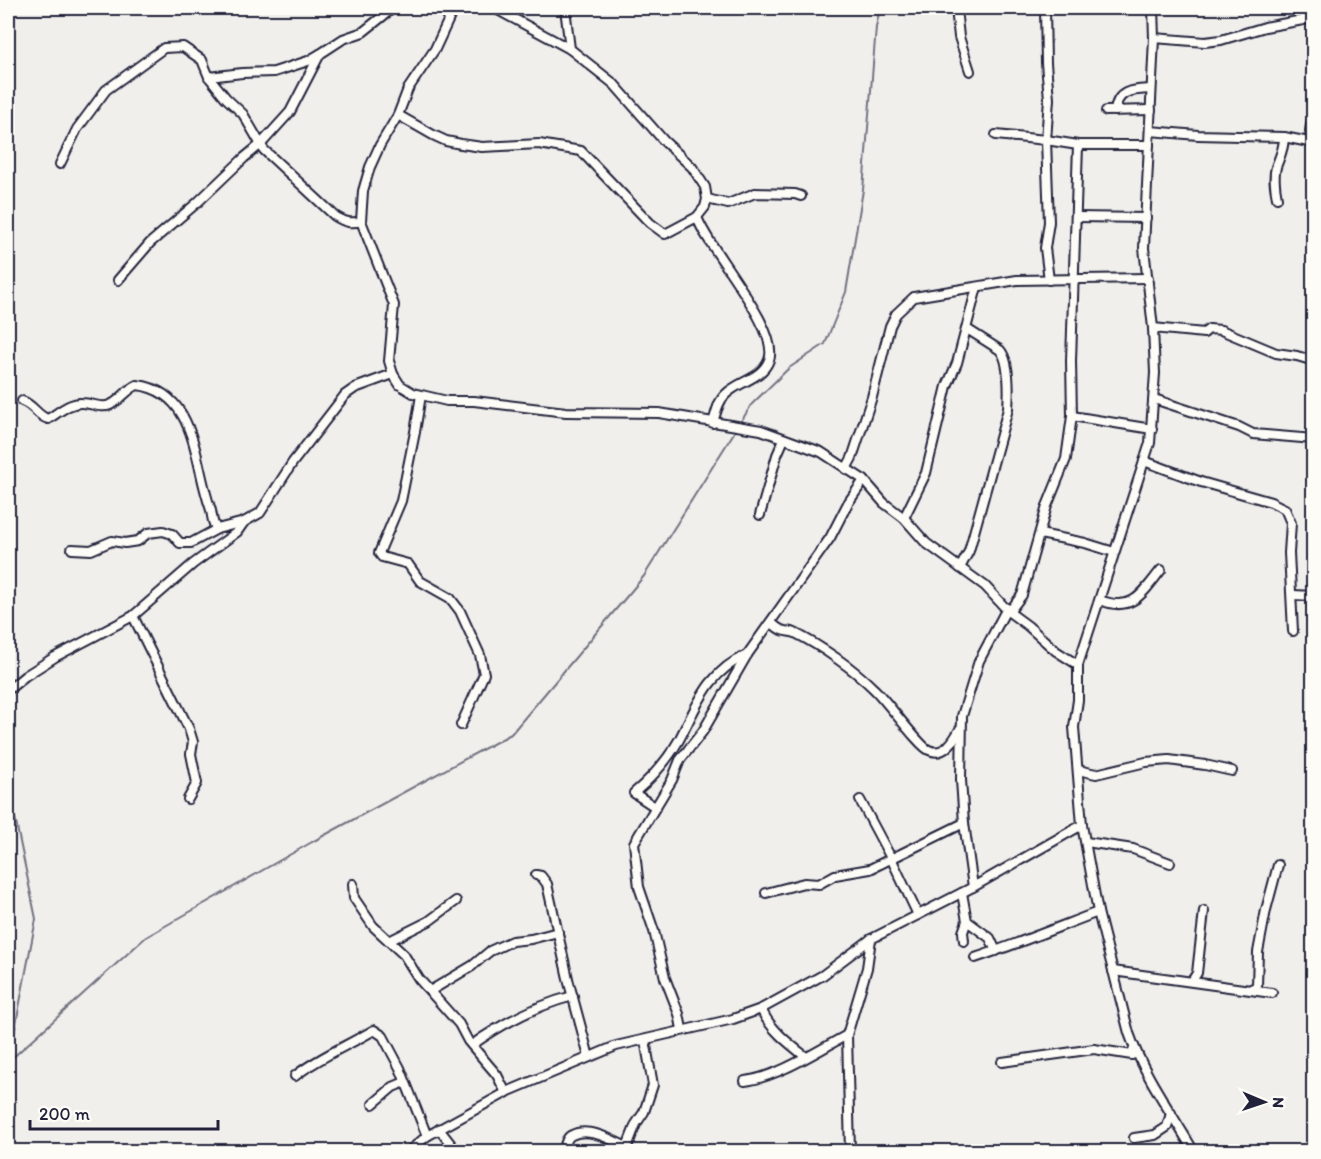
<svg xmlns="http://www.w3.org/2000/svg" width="1321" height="1159" viewBox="0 0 1321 1159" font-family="Itim,sans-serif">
	<rect width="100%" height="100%" fill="#f0efec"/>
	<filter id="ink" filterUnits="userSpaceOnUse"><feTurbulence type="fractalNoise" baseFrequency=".0167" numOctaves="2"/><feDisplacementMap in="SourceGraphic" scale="12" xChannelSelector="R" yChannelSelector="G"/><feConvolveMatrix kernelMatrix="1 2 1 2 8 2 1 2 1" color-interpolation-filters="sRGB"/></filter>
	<g filter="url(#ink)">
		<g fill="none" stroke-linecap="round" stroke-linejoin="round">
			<!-- stream -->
			<g stroke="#737381" stroke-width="2">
				<path d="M8,784L36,919L9,1060"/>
				<path d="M8,1069L9,1061L146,937L312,842L511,734L644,576L752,404L789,368L825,344L846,292L863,190L876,27L880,8"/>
			</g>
			<!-- street casing -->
			<g stroke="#22223b" stroke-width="12">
				<g id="street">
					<path d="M454,8L435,49L408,89L398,115L380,145L370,167L363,191L361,221L394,305L389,361L393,374L400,385L413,393L447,401H474L566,412L659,413L761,430L821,452L864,480L884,503L904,518L926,543L985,586L1009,612L1028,626L1056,651L1078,665"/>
					<path d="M565,8L570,49"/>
					<path d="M956,8L959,37L970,71"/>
					<path d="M1045,8L1046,63L1049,99L1046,140L1049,222L1045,248L1049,280"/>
					<path d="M1153,8L1154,38L1144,248L1153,328L1155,373L1150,443L1078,665V700L1074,727L1082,825L1098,912L1129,1033C1144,1076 1172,1113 1194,1152"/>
					<path d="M1154,38L1205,42L1221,40L1265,27L1314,18"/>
					<path d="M209,77L242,73L274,72L308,61L320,54"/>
					<path d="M1106,111L1151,110"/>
					<path d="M1115,111C1117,89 1134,90 1151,89"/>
					<path d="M398,115L433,135L446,141L461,144L482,147L539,144L581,151L650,223L665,234L697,217L705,207L707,199L705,187L692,167L664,141L614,84L570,49L494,8"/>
					<path d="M1150,131L1198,135L1284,137L1314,143"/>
					<path d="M996,135L1046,140L1078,145H1149"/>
					<path d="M1312,142L1310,131L1314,108"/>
					<path d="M60,164L77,129L106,90L164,48L183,47L202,60L209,77L226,98L243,114L264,150L335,216C344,222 351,224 361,221"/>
					<path d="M1277,198C1275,188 1273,177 1276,167C1280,156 1284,149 1284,137"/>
					<path d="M707,199L728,204L755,193L795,194L801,196"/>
					<path d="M697,217C708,250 781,329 769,360C762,379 739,381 726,394C718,401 716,413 713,423"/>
					<path d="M1077,217L1146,218"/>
					<path d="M118,280L150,243L198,202L244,158L261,144L290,112L320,54L343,39L363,32L393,8"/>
					<path d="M1153,328L1204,333L1209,329L1221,330L1276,353L1297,356L1314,361"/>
					<path d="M421,395L415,432L401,501L379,553L382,557L408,564L420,581L450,598L460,611L480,655L484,674L461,725"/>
					<path d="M1154,399L1239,427L1253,434L1314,439"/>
					<path d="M22,401C34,405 37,416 48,419C58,413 70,402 82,403C92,403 101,409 110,405C120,401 126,390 137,385C197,392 194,463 210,507C213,515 211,523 217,529L244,522"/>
					<path d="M1072,416L1152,429"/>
					<path d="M1144,461L1201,482L1271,502L1285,509L1291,523L1289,553L1293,631"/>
					<path d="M846,469L852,458L872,397L890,326L896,314L914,297L1017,280L1148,278"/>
					<path d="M760,515L777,455L784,439"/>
					<path d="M904,518L926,473L947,386L957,363L977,287"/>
					<path d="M1040,534L1085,543L1114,552"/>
					<path d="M72,549L91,550L112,541L125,543L138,541L148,533L163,531L172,534L180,543H191L217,529"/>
					<path d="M960,568L969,551L1008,409C1009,394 1010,361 1000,350L967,329"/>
					<path d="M1293,595L1314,596"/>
					<path d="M1100,600C1132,613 1142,594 1161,570"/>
					<path d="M1009,612L1022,595L1047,506L1066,459L1072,416L1071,361L1078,145"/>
					<path d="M133,616L189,729L193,742L191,754L197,783L188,799"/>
					<path d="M771,622C774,625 778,629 782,630C786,632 791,631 795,633C821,646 854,669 874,689C886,700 920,747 929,750C944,757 954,740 960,729"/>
					<path d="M8,690L25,676L55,657L133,616L193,564L237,532L244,522L260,513L293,462L345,395L355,388L393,374"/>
					<path d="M1078,770L1096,774L1146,762L1169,760L1205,765L1232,771"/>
					<path d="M860,800L891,858L918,915"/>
					<path d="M655,807L634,793C653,777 667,761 679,740C697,706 708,671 747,655"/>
					<path d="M1086,842L1133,849L1170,863"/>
					<path d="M536,875L541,876L547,884L569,983L589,1057"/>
					<path d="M353,884L354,898L373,926L404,955L419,979L459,1024L468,1041L497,1075L506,1093"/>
					<path d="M973,887L964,823L961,780L962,716L979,661L1007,608"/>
					<path d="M766,893L804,883L819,884L835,875L870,869L964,823"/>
					<path d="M962,893L967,921L990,938L996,951"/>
					<path d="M389,941L429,921L456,901"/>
					<path d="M964,941L963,932L967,921"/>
					<path d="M975,958C1017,944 1056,928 1098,912"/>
					<path d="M1113,971L1272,993"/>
					<path d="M1192,981L1197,973L1204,911"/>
					<path d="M1251,989L1257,986L1258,952L1266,910L1278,865"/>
					<path d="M430,991L472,966L490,951L512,941L531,939L558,932"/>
					<path d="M761,1009C770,1029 788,1043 806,1057"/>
					<path d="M682,1029L679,1014L665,978L654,931L639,887L634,843L672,780L680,760L703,731L747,655L830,538L848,503L864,480"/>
					<path d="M472,1045C502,1024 537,1005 573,996"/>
					<path d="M1002,1062L1094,1049L1132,1055L1134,1048"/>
					<path d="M295,1076C319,1057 347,1046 374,1030L383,1036L400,1068L427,1136"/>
					<path d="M745,1081C778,1077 817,1051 847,1035"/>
					<path d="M373,1104L393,1087L405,1082"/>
					<path d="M439,1129L457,1152"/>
					<path d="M1134,1138L1155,1135L1167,1127L1171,1113"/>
					<path d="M408,1152L427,1136L509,1091L616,1046L733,1019L761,1009L823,975L871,939L973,887L1082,825"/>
					<path d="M563,1152C565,1146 566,1137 572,1135C589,1126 613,1141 627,1147"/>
					<path d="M625,1152L636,1124L644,1112L653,1085L645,1040"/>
					<path d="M850,1152L847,1035L867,968L871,939"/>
				</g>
			</g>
			<!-- street -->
			<use href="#street" stroke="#fdfcf7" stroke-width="8"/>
		</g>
	</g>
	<!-- margin -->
	<rect width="1321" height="1159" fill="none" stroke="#fdfcf7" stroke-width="30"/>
	<rect x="15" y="15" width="1291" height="1129" fill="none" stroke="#22223b" stroke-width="2" filter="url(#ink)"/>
	<!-- north arrow -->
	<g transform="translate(1264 1102) rotate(92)" stroke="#fdfcf7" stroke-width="4.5" paint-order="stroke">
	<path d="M0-4.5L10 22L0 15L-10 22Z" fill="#22223b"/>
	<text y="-9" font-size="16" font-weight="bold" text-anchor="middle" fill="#22223b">N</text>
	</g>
	<!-- scale -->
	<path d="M30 1120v9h188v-9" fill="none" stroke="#22223b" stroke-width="3"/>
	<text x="39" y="1120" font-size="18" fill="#22223b" stroke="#fdfcf7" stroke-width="4.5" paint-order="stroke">200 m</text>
</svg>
